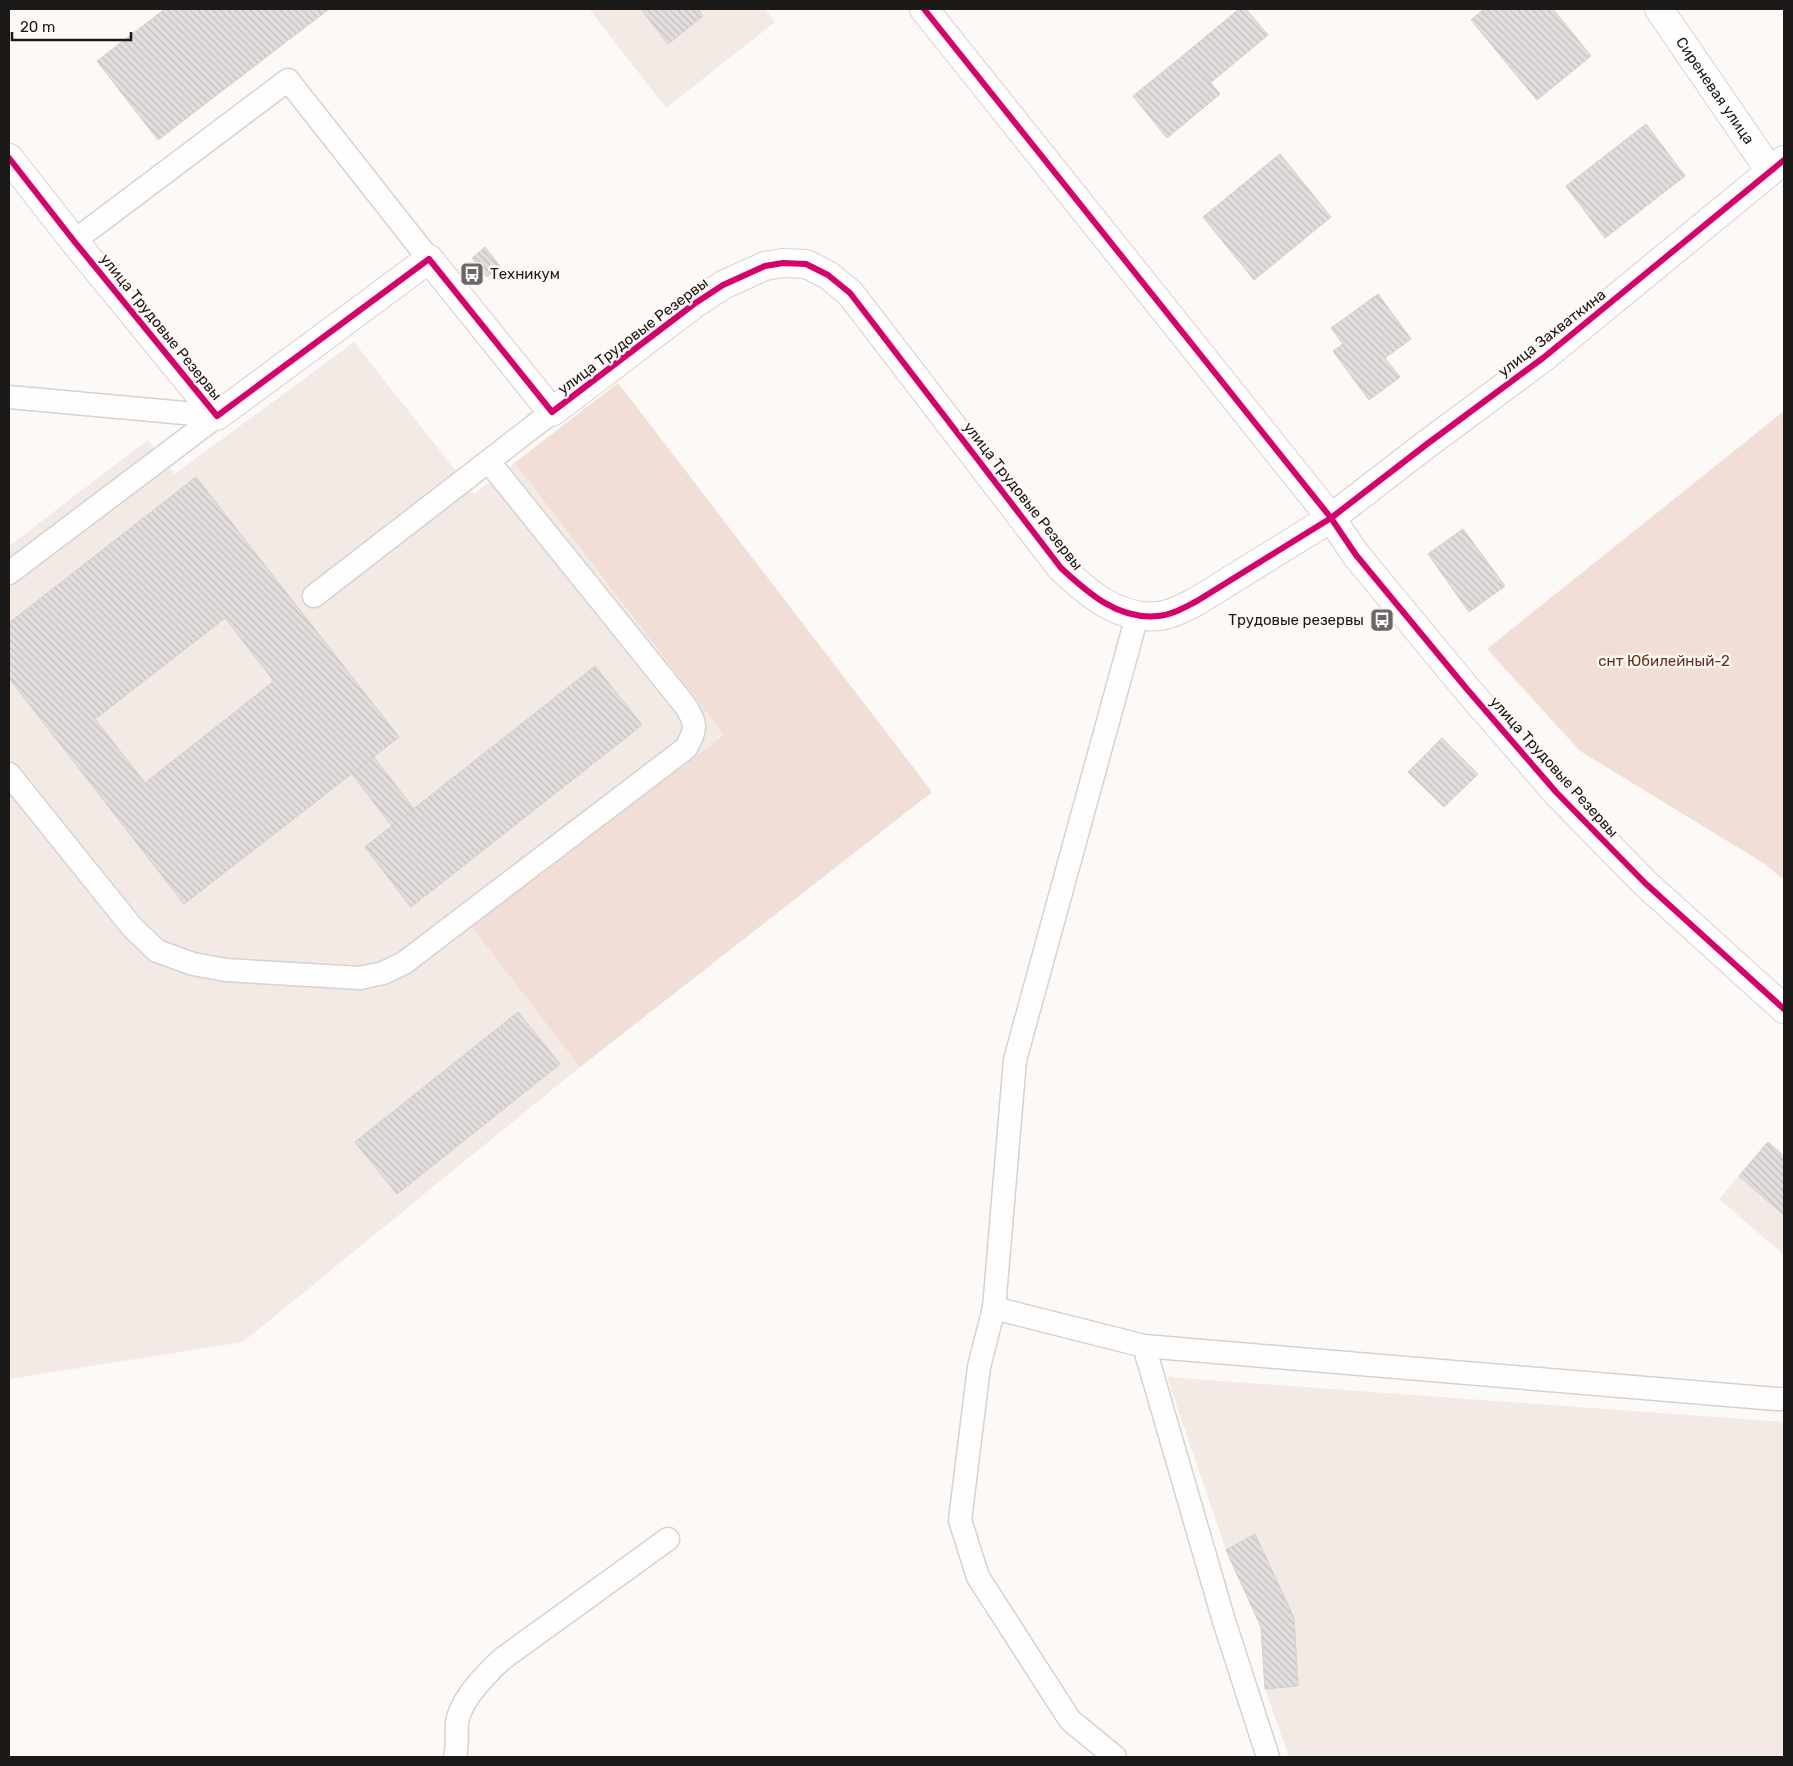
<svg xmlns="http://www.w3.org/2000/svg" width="1793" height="1766" viewBox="0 0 1793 1766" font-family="Rubik,sans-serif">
	<defs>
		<pattern id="building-back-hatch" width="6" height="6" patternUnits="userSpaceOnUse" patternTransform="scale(1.25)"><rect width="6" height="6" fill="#e1dedd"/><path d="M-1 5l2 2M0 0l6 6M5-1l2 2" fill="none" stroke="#c0bebd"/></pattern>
	</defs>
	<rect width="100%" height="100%" fill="#fdf9f7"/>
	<!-- built -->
	<g fill="#f3e9e5">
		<path d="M589,9H765L775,22L666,108Z"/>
		<path d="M354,342L474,494L618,383L932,792L580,1067L243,1342L9,1379V546L148,440L175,474Z"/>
		<path d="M1768,1142L1784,1156V1255L1719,1199Z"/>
		<path d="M1167,1377L1784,1422V1757H1289L1265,1689L1261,1627L1226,1550Z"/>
	</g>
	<!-- green -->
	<g fill="#f0ded7">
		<path d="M618,383L932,792L580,1067L472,927L724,735L515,463Z"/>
		<path d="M1784,411V880L1765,864L1580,751L1487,649Z"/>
	</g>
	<!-- building -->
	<g fill="url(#building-back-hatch)" stroke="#d2cfcd" fill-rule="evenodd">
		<path d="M165,9H329L158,140L97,61Z"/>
		<path d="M641,9H698L703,16L668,44Z"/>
		<path d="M1239,9H1246L1268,35L1210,83L1186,53Z"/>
		<path d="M1484,9H1553L1591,56L1537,100L1471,20Z"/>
		<path d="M1186,53L1220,94L1167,138L1133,96Z"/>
		<path d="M1646,124L1685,176L1605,238L1566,186Z"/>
		<path d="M1280,154L1331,217L1254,280L1203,217Z"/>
		<path d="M485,247L500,266L487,277L472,258Z"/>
		<path d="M1378,294L1411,339L1385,358L1400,377L1369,400L1333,351L1343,344L1331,328Z"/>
		<path d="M196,477L399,737L184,904L9,678V623ZM225,618L274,681L145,783L95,719Z"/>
		<path d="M1463,529L1505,586L1469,612L1428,554Z"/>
		<path d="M595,666L642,725L411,907L365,847Z"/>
		<path d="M1442,738L1478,774L1444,807L1408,772Z"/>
		<path d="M374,757L414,809L392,826L352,774Z"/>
		<path d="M518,1012L560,1064L397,1194L355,1142Z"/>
		<path d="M1768,1142L1784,1156V1215L1739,1176Z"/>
		<path d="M1255,1534L1294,1618L1298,1686L1265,1689L1261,1627L1226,1550Z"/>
	</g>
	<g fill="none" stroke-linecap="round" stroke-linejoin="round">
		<!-- service casing -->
		<g stroke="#d5d2d0" stroke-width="25">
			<g id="service">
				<path d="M74,241L288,80L429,259"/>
				<path d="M9,397L217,416"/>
				<path d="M9,573L217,416"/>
				<path d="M314,596L552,412"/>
				<path d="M9,774L132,927L157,951L193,964L226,970L360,978L383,973L404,963L686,748C697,728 697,723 684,704L489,462"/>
				<path d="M994,1308L1144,1346L1776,1399H1784"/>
				<path d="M1144,1346L1224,1621L1268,1757"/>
				<path d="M455,1757C458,1746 456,1734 457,1722C461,1699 486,1674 502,1659L668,1539"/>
				<path d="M1115,1757L1070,1720L978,1577L960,1520L979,1367L994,1308L1015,1060L1137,616"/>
			</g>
		</g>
		<!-- minor casing -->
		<g stroke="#d5d2d0" stroke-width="30">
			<g id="minor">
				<path d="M924,9L1331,518L1356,555L1466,688L1556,792L1645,883L1784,1009"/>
				<path id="s1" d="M1659,9L1770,171"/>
				<path d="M9,158L74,241L217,416L429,259L552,412L694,304L723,285L765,266L783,263L806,264L828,275L850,293L1061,568C1088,593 1118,620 1158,616C1172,615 1185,607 1197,601L1331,518L1427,444L1543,358L1784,160"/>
			</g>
		</g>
		<!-- service -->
		<use href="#service" stroke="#fffefe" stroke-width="22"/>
		<!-- minor -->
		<use href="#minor" stroke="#fffefe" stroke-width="28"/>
		<!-- cycleway casing -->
		<g stroke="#fff8f5" stroke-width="9">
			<g id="cycleway">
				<path d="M924,9L1331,518L1356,555L1466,688L1556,792L1645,883L1784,1009"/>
				<path d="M9,158L74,241L217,416L429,259L552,412L694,304L723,285L765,266L783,263L806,264L828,275L850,293L1061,568C1088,593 1118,620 1158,616C1172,615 1185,607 1197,601L1331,518L1427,444L1543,358L1784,160"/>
			</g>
		</g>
		<!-- cycleway -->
		<use href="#cycleway" stroke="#d6006c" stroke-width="6"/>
	</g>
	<!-- icons -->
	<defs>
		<g id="bus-square" transform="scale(1.25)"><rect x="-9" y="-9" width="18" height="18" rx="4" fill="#6a6766" stroke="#fff8f5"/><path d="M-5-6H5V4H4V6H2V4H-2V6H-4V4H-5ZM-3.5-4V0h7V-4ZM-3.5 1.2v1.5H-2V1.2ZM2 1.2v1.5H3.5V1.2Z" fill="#fff"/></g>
	</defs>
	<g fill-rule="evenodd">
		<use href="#bus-square" x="472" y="274"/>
		<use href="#bus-square" x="1382" y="620"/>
	</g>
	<g text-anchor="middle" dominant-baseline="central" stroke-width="5" stroke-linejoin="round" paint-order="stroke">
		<!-- street labels -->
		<g font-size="15" fill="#1b1918" stroke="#fff8f5">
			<text stroke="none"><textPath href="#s1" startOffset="99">Сиреневая улица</textPath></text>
			<text transform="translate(161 327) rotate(51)">улица Трудовые Резервы</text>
			<text transform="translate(1552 333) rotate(-38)">улица Захваткина</text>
			<text transform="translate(633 336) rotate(-37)">улица Трудовые Резервы</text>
			<text transform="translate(1023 496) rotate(52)">улица Трудовые Резервы</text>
			<text transform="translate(1554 767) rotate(48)">улица Трудовые Резервы</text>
		</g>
		<!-- poi labels -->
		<g font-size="15" fill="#1b1918" stroke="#fff8f5" text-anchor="start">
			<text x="490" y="274">Техникум</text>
			<text x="1364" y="620" text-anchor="end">Трудовые резервы</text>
		</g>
		<!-- park labels -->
		<g font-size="15" fill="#682f16" stroke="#fff8f5">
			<text x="1664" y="661">снт Юбилейный-2</text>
		</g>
	</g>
	<!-- border -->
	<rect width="1793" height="1766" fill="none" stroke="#1b1918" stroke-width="20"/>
	<!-- scale -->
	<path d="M12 32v8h119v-8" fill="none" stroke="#1b1918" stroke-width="2.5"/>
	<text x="20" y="32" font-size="15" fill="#1b1918" stroke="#fff8f5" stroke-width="4" paint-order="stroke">20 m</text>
</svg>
